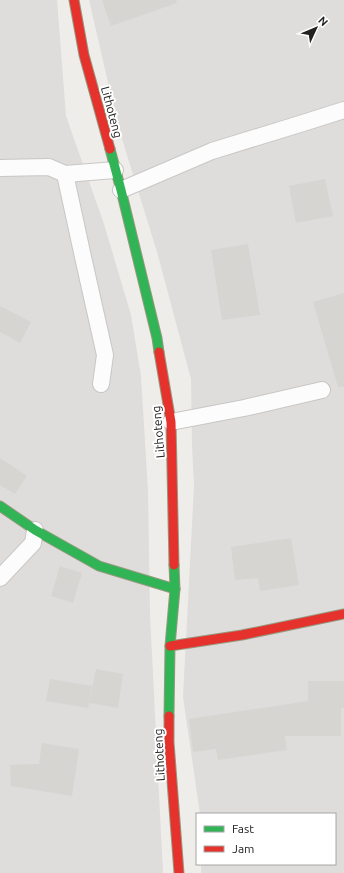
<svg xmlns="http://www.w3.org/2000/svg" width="344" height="873" viewBox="0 0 344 873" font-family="Ubuntu,sans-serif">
	<rect width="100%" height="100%" fill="#efedea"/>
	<!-- residential -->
	<g fill="#dedddb">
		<path d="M0,0H57L66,116L104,224L131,315L141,376L148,491L150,615L163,873H0Z"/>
		<path d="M89,0H344V873H201V864H335V814H200L183,697L194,486L192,446L191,379L157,252L118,126Z"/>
	</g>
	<!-- building -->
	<g fill="#d7d5d2">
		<path d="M102,0H176L177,3L111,26Z"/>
		<path d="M325,179L333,216L296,223L289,186Z"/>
		<path d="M248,244L260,315L222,320L211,250Z"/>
		<path d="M344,293V387H338L313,302Z"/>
		<path d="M0,306L31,322L20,343L0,332Z"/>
		<path d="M0,458L27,476L15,494L0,485Z"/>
		<path d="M291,538L299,585L260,591L258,578L235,580L231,547Z"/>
		<path d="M60,566L82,573L73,603L51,596Z"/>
		<path d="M96,669L123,674L118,708L89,703Z"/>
		<path d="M50,679L92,686L88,708L46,701Z"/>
		<path d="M308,681H344V708H341V736H285L287,750L218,760L216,749L193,752L189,719L308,701Z"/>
		<path d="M42,743L79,749L72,796L11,786L10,765L39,764Z"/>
	</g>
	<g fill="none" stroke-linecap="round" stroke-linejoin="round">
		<!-- lane casing -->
		<g stroke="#c8c7c6" stroke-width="18">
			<g id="lane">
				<path d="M0,168L49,167L65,174L115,170"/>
				<path d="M65,174L83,257L105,355L101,384"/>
				<path d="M121,190L212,151L303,123L344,110"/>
				<path d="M171,422L244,408L322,390"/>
				<path d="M0,578L33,543L35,530"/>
			</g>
		</g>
		<!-- fast casing -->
		<g stroke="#979a80" stroke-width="11">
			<g id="fast">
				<path d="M110,149L121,190L157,338L159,352"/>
				<path d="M0,506L35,530L99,566L175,589"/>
				<path d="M169,716L170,646L175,589L174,565"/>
			</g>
		</g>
		<!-- jam casing -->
		<g stroke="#979a80" stroke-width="11">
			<g id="jam">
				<path d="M74,0L84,55L110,149"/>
				<path d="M159,352L171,422L174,565"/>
				<path d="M170,646L242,635L344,614"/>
				<path d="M169,716V742L179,873"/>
			</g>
		</g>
		<!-- lane -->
		<use href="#lane" stroke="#fdfcfc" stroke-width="16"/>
		<!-- fast -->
		<use href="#fast" stroke="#30b455" stroke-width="9"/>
		<!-- jam -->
		<use href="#jam" stroke="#e5322d" stroke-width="9"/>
	</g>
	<g text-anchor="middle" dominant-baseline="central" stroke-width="4" stroke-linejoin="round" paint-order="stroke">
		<!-- street labels -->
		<g font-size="12" fill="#212121" stroke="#fff">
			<text transform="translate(112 112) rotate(75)">Lithoteng</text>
			<text transform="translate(158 432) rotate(-95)">Lithoteng</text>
			<text transform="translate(159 755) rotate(-93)">Lithoteng</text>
		</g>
	</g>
	<!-- legend -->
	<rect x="196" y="813" width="140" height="52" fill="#ffffff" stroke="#a6a6a6"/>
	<rect x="204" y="826" width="20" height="6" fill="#30b455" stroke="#a6a6a6"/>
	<text x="232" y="833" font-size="12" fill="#212121">Fast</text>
	<rect x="204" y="846" width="20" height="6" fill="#e5322d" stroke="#a6a6a6"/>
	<text x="232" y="853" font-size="12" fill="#212121">Jam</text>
	<!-- north arrow -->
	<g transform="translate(316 28) rotate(46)" stroke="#ffffff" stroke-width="3" paint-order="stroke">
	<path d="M0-3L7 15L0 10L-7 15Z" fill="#212121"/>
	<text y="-6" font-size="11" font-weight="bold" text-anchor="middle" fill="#212121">N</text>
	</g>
</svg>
